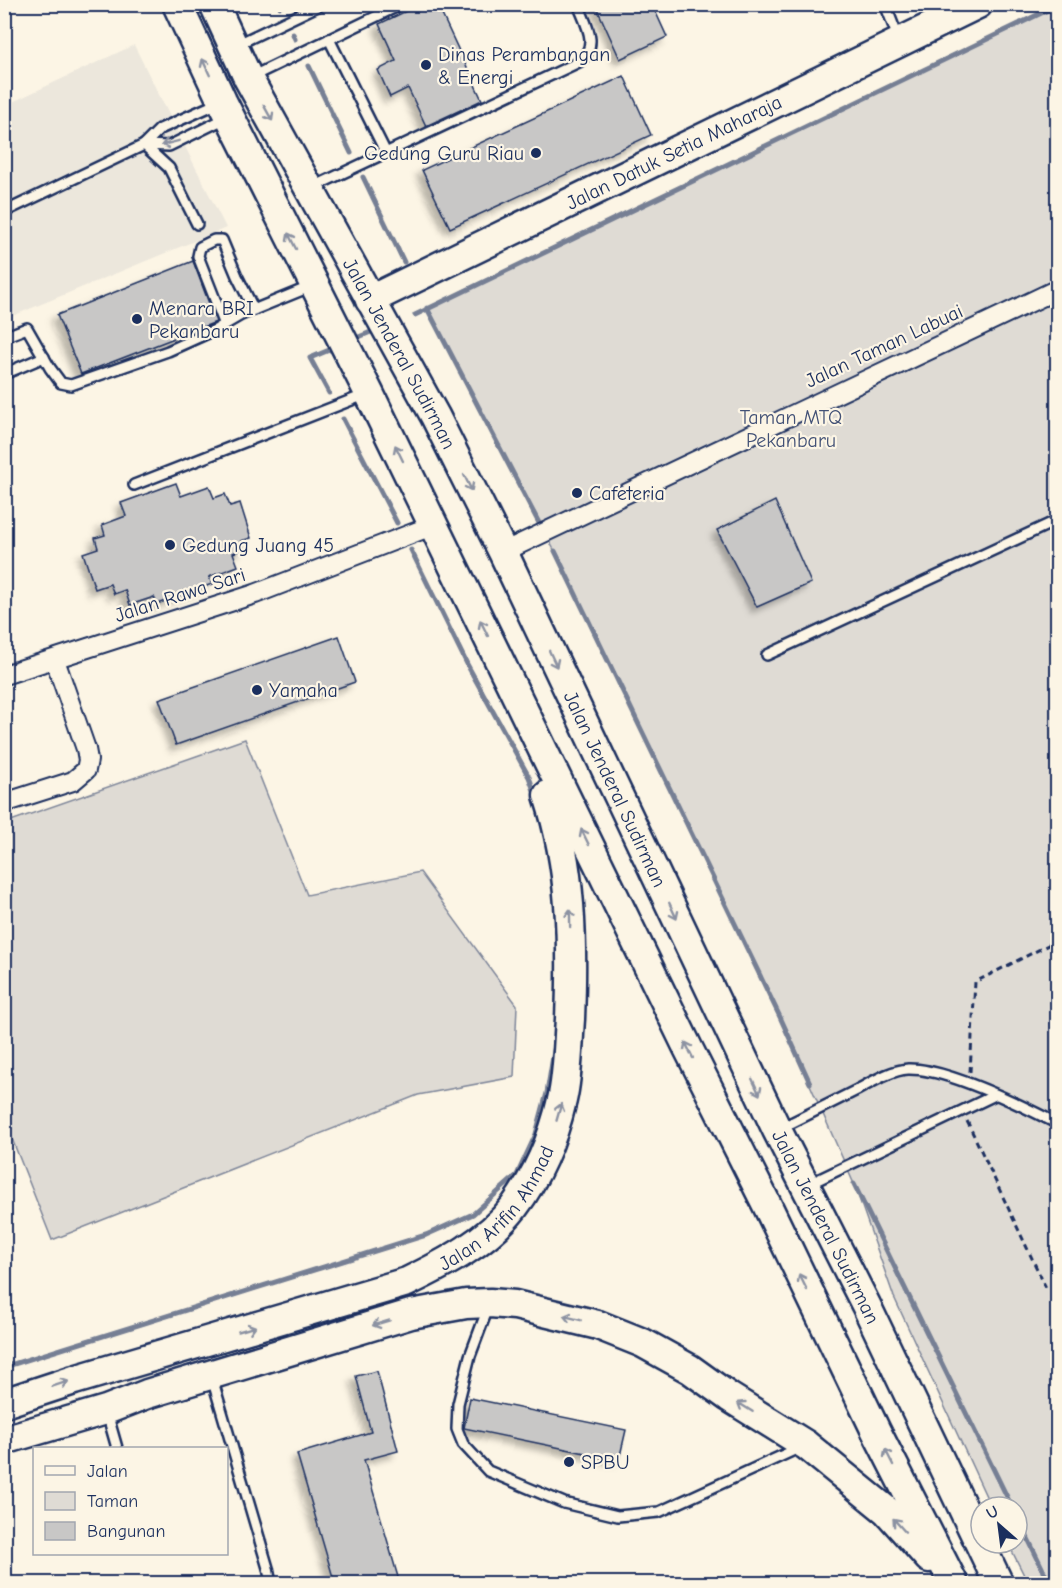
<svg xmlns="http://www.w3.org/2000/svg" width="1062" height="1588" viewBox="0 0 1062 1588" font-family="'Comic Neue',sans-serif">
	<defs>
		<filter id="shadow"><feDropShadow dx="-5.5" dy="5.5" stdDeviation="3" flood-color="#0004"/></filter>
	</defs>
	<rect width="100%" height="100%" fill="#fcf5e5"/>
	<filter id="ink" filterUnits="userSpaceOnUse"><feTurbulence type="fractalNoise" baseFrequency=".0167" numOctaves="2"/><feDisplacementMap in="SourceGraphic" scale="12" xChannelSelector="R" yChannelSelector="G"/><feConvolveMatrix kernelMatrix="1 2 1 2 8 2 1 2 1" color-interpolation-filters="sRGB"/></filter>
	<g filter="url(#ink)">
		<!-- built -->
		<path fill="#ece7dc" d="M134,45L226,228L5,319L4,106Z"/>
		<!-- green -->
		<g fill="#dfdbd4" stroke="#7d8599" stroke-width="1.5">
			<path d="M1057,5V1583H1028L1008,1543H1017V1507H991L894,1297L854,1184L780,1017L558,557L516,480L427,308Z"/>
			<path d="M245,739L307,895L420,872L517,1005L514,1077L418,1095L52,1240L5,1121V823Z"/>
		</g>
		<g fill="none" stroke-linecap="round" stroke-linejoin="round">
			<!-- stream -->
			<g stroke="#767f94" stroke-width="5">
				<path d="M279,4L280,7"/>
				<path d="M293,34L295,39"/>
				<path d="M309,66L351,153"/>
				<path d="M363,177L404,262"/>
				<path d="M427,308L540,525"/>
				<path d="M415,315L1058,5"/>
				<path d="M354,339L378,329"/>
				<path d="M329,393L310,358L334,348"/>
				<path d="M343,419L397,523"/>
				<path d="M411,550L468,666L529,777L536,796"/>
				<path d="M555,551L780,1017L810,1083"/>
				<path d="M854,1184L1012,1507"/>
				<path d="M4,1367L426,1235L473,1214L517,1175L536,1134L547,1093L555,1045"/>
				<path d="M1017,1516L1050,1584"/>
			</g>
		</g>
		<!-- building -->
		<g fill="#c8c7c6" stroke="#1b2f5e" stroke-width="1.5" filter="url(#shadow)">
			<path d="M421,4H437L482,100L426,126L408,88L390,97L378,70L396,61L379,24Z"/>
			<path d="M595,4H652L667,37L620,59Z"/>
			<path d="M624,76L651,135L450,228L422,170Z"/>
			<path d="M193,261L216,322L81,374L57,315Z"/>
			<path d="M176,483L181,496L209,486L214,498L225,494L230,506L240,503L251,538L241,541L244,549L233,553L238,566L209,577L212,584L157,604L154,597L130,605L125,590L114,594L110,584L95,589L83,553L98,548L95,538L105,535L102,525L126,516L121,503Z"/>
			<path d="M775,501L811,583L757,607L717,530Z"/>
			<path d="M339,636L355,682L176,745L159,699Z"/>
			<path d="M377,1371L398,1451L364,1460L400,1584H335L297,1454L371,1432L356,1376Z"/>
			<path d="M470,1398L626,1430L619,1460L464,1428Z"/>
		</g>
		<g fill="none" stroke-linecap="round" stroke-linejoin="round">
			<!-- service casing -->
			<g stroke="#1b2f5e" stroke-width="14">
				<g id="service">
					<path d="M885,4L899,40"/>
					<path d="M329,39L386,153"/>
					<path d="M236,45L322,4"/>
					<path d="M251,77L402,4"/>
					<path d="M144,145L169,168L197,224"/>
					<path d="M144,145L169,146L228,117"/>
					<path d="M311,188L579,62C600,45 586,25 578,4"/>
					<path d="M4,212L144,145L160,129L218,103"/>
					<path d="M225,325L198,256L200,247L214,240H222L237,276L254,310"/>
					<path d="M4,337L27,328L50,368L61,383L71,385L168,351L217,329L241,315L312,286"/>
					<path d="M4,374L44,357"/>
					<path d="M134,485L367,394"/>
					<path d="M767,655L1058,520"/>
					<path d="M779,1129C805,1116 831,1103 857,1090C872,1082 891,1070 908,1069C946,1068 1023,1106 1058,1124"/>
					<path d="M807,1185L995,1095"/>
					<path d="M488,1308L470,1356L458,1404L457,1429L463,1444L488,1471L564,1503L618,1516L659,1512L801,1447"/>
					<path d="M212,1378L268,1568L271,1584"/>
					<path d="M107,1413L117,1448"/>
				</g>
			</g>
			<!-- minor casing -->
			<g stroke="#1b2f5e" stroke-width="22">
				<g id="minor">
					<path d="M503,552L1058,289"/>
					<path d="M4,675L255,594L434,525"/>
					<path d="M4,803L73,781L86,770L88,760L86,749L55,660"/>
				</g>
			</g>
			<!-- primary casing -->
			<g stroke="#1b2f5e" stroke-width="33">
				<g id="primary">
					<path d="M177,4L222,101L369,393L688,1048L767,1205L876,1431L954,1584"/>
					<path id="s1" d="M214,4L248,78L435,416L503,552L777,1130L866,1305L999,1584"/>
					<path id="s2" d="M370,300L978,4"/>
					<path id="s3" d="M4,1403L74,1380L407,1282C446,1263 487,1242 514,1207C538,1175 553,1139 562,1100C568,1075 568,1045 570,1019C573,943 572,868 548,795"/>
					<path d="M4,1440L106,1410L147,1394L411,1314L466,1304L490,1303L515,1305L598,1325L643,1343L690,1369L729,1397L806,1445L887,1511L929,1558"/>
				</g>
			</g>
			<!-- path -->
			<g stroke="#1b2f5e" stroke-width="3" stroke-dasharray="6 4.5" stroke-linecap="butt">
				<path d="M970,1072L975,982L1058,940"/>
				<path d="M967,1121L1047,1290"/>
			</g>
			<!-- service -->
			<use href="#service" stroke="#fcf5e5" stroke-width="9"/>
			<!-- minor -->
			<use href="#minor" stroke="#fcf5e5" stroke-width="18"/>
			<!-- primary -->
			<use href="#primary" stroke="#fcf5e5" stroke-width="28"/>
		</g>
		<!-- one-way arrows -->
		<defs><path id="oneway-shaft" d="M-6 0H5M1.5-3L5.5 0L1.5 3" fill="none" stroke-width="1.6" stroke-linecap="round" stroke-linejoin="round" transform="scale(1.5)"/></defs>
		<g stroke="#8c92a2">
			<use href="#oneway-shaft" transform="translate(206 67) rotate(-115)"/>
			<use href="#oneway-shaft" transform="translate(268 113) rotate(61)"/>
			<use href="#oneway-shaft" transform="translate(170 143) rotate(166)"/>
			<use href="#oneway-shaft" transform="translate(292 241) rotate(-117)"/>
			<use href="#oneway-shaft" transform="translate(399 453) rotate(-116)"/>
			<use href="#oneway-shaft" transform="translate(468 483) rotate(64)"/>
			<use href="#oneway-shaft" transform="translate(484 628) rotate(-116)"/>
			<use href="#oneway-shaft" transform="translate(553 659) rotate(65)"/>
			<use href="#oneway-shaft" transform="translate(585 837) rotate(-116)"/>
			<use href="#oneway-shaft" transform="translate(673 911) rotate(65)"/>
			<use href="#oneway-shaft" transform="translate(570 918) rotate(-91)"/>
			<use href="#oneway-shaft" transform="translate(689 1050) rotate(-116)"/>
			<use href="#oneway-shaft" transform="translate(756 1087) rotate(65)"/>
			<use href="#oneway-shaft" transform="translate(559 1112) rotate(-74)"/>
			<use href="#oneway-shaft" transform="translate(803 1282) rotate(-116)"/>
			<use href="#oneway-shaft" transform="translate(572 1318) rotate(-166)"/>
			<use href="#oneway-shaft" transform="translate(381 1323) rotate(163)"/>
			<use href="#oneway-shaft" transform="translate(247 1329) rotate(-16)"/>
			<use href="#oneway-shaft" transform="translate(60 1384) rotate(-18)"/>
			<use href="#oneway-shaft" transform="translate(745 1407) rotate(-148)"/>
			<use href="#oneway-shaft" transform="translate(889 1457) rotate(-117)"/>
			<use href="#oneway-shaft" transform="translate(899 1525) rotate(-132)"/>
		</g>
	</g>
	<!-- markers -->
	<g fill="#1b2f5e" stroke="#fcf5e5" stroke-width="2">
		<circle cx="426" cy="65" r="6"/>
		<circle cx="536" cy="153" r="6"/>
		<circle cx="137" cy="319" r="6"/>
		<circle cx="577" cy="493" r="6"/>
		<circle cx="170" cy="545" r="6"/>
		<circle cx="257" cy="690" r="6"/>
		<circle cx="569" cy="1462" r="6"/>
	</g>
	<g text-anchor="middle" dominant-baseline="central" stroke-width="4.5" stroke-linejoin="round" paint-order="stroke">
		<!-- poi labels -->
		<g font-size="20" fill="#1b2f5e" stroke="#fcf5e5" text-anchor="start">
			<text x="438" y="54">Dinas Perambangan<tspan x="438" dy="23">&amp; Energi</tspan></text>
			<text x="524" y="153" text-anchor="end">Gedung Guru Riau</text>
			<text x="149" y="308">Menara BRI<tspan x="149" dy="23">Pekanbaru</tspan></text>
			<text x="589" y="493">Cafeteria</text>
			<text x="182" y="545">Gedung Juang 45</text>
			<text x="269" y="690">Yamaha</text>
			<text x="581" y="1462">SPBU</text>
		</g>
		<!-- street labels -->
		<g font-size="20" fill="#1b2f5e" stroke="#fcf5e5">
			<text stroke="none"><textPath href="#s2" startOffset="338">Jalan Datuk Setia Maharaja</textPath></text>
			<text transform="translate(884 346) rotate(-25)">Jalan Taman Labuai</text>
			<text stroke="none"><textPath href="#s1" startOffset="396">Jalan Jenderal Sudirman</textPath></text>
			<text transform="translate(180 595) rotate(-18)">Jalan Rawa Sari</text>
			<text stroke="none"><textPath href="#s1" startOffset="882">Jalan Jenderal Sudirman</textPath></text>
			<text stroke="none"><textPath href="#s3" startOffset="540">Jalan Arifin Ahmad</textPath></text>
			<text stroke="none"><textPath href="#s1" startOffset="1368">Jalan Jenderal Sudirman</textPath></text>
		</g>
		<!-- park labels -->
		<g font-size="20" fill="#425176" stroke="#fcf5e5">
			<text x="791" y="417">Taman MTQ<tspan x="791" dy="23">Pekanbaru</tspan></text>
		</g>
	</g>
	<!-- margin -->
	<rect width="1062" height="1588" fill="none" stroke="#fcf5e5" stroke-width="24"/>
	<rect x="12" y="12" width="1038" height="1564" fill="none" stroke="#1b2f5e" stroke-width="2" filter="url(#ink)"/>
	<!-- legend -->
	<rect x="33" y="1447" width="195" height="108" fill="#fcf5e5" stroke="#a2a6af" stroke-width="1.5"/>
	<rect x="45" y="1466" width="30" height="9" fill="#fcf5e5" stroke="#a2a6af" stroke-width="1.5"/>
	<text x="87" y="1477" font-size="18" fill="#1b2f5e">Jalan</text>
	<rect x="45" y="1492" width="30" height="18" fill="#dfdbd4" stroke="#a2a6af" stroke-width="1.5"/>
	<text x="87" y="1507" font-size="18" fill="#1b2f5e">Taman</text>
	<rect x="45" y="1522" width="30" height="18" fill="#c8c7c6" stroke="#a2a6af" stroke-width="1.5"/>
	<text x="87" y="1537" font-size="18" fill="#1b2f5e">Bangunan</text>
	<!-- north arrow -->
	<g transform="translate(999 1525) rotate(332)"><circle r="28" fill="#fcf5e5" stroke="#a2a6af" stroke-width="1.5"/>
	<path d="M0-4.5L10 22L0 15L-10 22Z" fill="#1b2f5e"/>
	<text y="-9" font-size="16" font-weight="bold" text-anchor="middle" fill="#1b2f5e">U</text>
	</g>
</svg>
